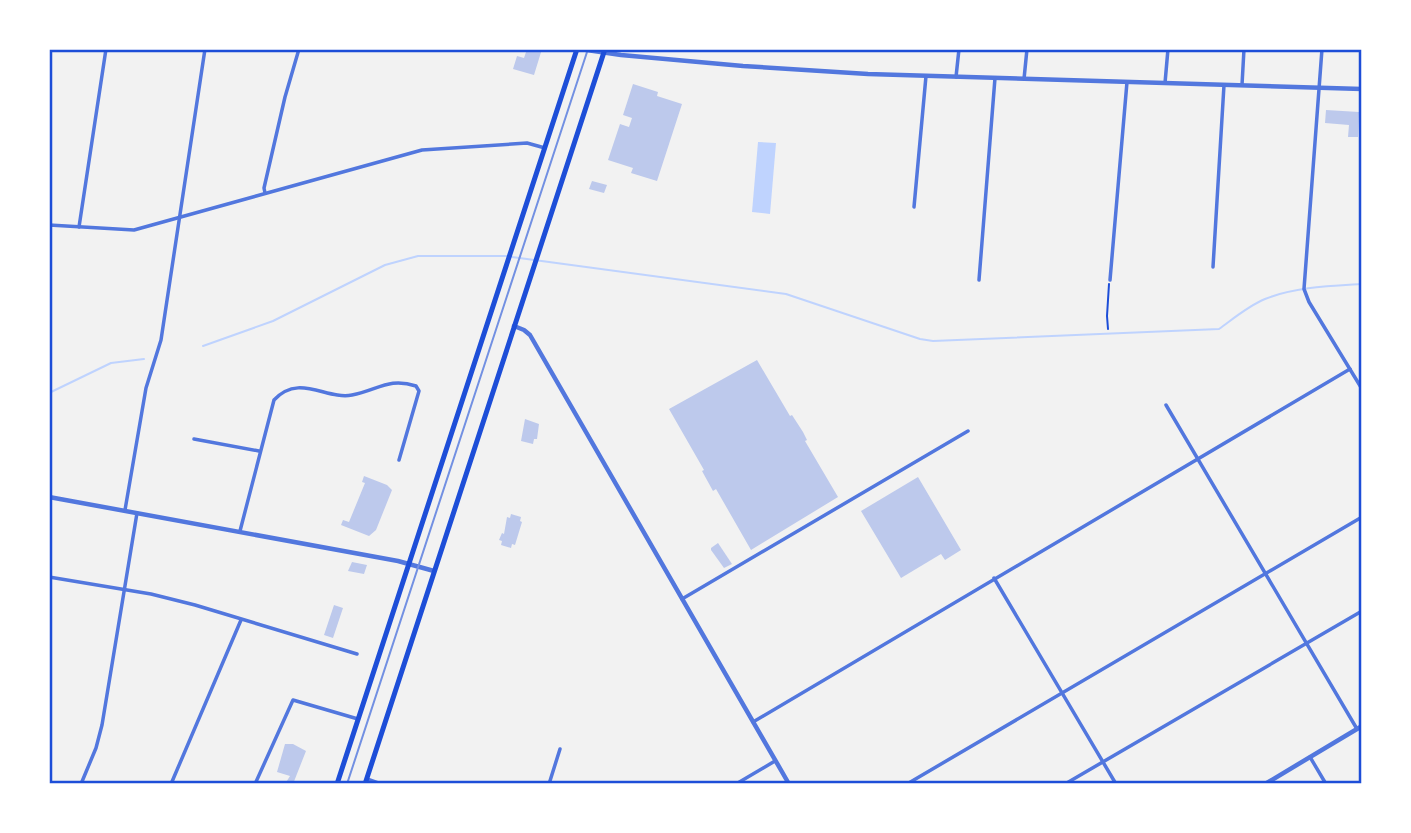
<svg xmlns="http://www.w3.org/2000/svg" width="1411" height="833" viewBox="0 0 1411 833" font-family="Spectral,serif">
	<rect width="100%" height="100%" fill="#f2f2f2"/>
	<!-- water -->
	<path fill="#bfd3fe" d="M758,142L776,143L770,214L752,212Z"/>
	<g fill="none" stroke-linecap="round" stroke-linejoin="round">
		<!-- stream -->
		<g stroke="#bfd3fe" stroke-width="2">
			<path d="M512,257L786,294L920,339L933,341L1219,329C1233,319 1248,306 1265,299C1295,287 1330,286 1362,284"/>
			<path d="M203,346L273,321L385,265L418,256H507"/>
			<path d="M49,393L111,363L144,359"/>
		</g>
	</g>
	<!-- building -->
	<g fill="#bdc9ec">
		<path d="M527,49H542L534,75L513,69L517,56L524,58Z"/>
		<path d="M633,84L658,92L657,96L682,104L657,181L631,173L633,168L608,160L620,124L629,127L632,118L623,115Z"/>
		<path d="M1326,110L1359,112L1358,137H1348L1349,125L1325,123Z"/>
		<path d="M592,181L607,185L604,193L589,189Z"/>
		<path d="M757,360L790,416L792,415L803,432L807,440L805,441L838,497L751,550L716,489L713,491L702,471L704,470L669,409Z"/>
		<path d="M525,419L539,424L537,439H534L533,444L521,441Z"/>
		<path d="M364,476L387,485L392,490L376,530L369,536L341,525L343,520L349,522L365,483L362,482Z"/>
		<path d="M918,477L961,550L945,560L941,554L901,578L861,511Z"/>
		<path d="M511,514L521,517L520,521L522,522L515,545L512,544L511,548L501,545L502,541L499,540L502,533L504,534L507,517L510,518Z"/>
		<path d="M718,543L732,564L724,568L711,550V548Z"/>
		<path d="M352,562L367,565L364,574L348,571Z"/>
		<path d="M334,605L343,608L333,638L324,635Z"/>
		<path d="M285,744H293L306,751L293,784H285L290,776L277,772Z"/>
	</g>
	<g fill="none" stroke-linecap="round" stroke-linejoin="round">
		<!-- path -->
		<path stroke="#1d4ed8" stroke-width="2" d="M1108,329L1107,316L1109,284"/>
		<!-- minor -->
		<g stroke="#5277de" stroke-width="3.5">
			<path d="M1322,49L1304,289L1309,302L1362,389"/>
			<path d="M956,77L959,49"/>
			<path d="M1024,79L1027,49"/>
			<path d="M1165,83L1168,49"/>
			<path d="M1242,85L1244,49"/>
			<path d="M265,193L264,188L285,97L299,49"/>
			<path d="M914,207L926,76"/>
			<path d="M49,225L134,230L422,150L527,143L545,148"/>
			<path d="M79,227L106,49"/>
			<path d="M1213,267L1224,85"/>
			<path d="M979,280L995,78"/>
			<path d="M1110,280L1127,82"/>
			<path d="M1166,405L1357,729"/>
			<path d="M194,439L259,451"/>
			<path d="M125,510L146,388L161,340L205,49"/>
			<path d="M240,531L274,400C299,373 326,400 352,395C378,390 389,377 416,386L419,391L399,460"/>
			<path d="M49,577L151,594L195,605L357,654"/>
			<path d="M994,578L1116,784"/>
			<path d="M682,599L968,431"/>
			<path d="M753,722L1350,369"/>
			<path d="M1310,757L1326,784"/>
			<path d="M367,779L381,784"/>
			<path d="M81,784L96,748L102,725L137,513"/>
			<path d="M171,784L241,620"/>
			<path d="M255,784L293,700L358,719"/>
			<path d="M549,784L560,749"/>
			<path d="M736,784L775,761"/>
			<path d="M907,784L1362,517"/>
			<path d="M1065,784L1362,611"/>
		</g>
		<!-- tertiary -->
		<g stroke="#5277de" stroke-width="4.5">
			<path d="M580,49L621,55L743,66L868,74L1362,89"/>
			<path d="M514,326L524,330L530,335L789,784"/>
			<path d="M49,497L398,561L434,571"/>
			<path d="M1265,784L1362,726"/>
		</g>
		<!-- primary -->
		<g stroke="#1d4ed8" stroke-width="5">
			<path d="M337,784L577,49"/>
			<path d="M365,784L605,49"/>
		</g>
		<!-- tram -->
		<path stroke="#7290e2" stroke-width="2" d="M347,784L588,49"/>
	</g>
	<!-- border -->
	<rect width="1411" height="833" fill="none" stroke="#ffffff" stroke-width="102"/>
	<rect x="51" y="51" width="1309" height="731" fill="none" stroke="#1d4ed8" stroke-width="2.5"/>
</svg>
